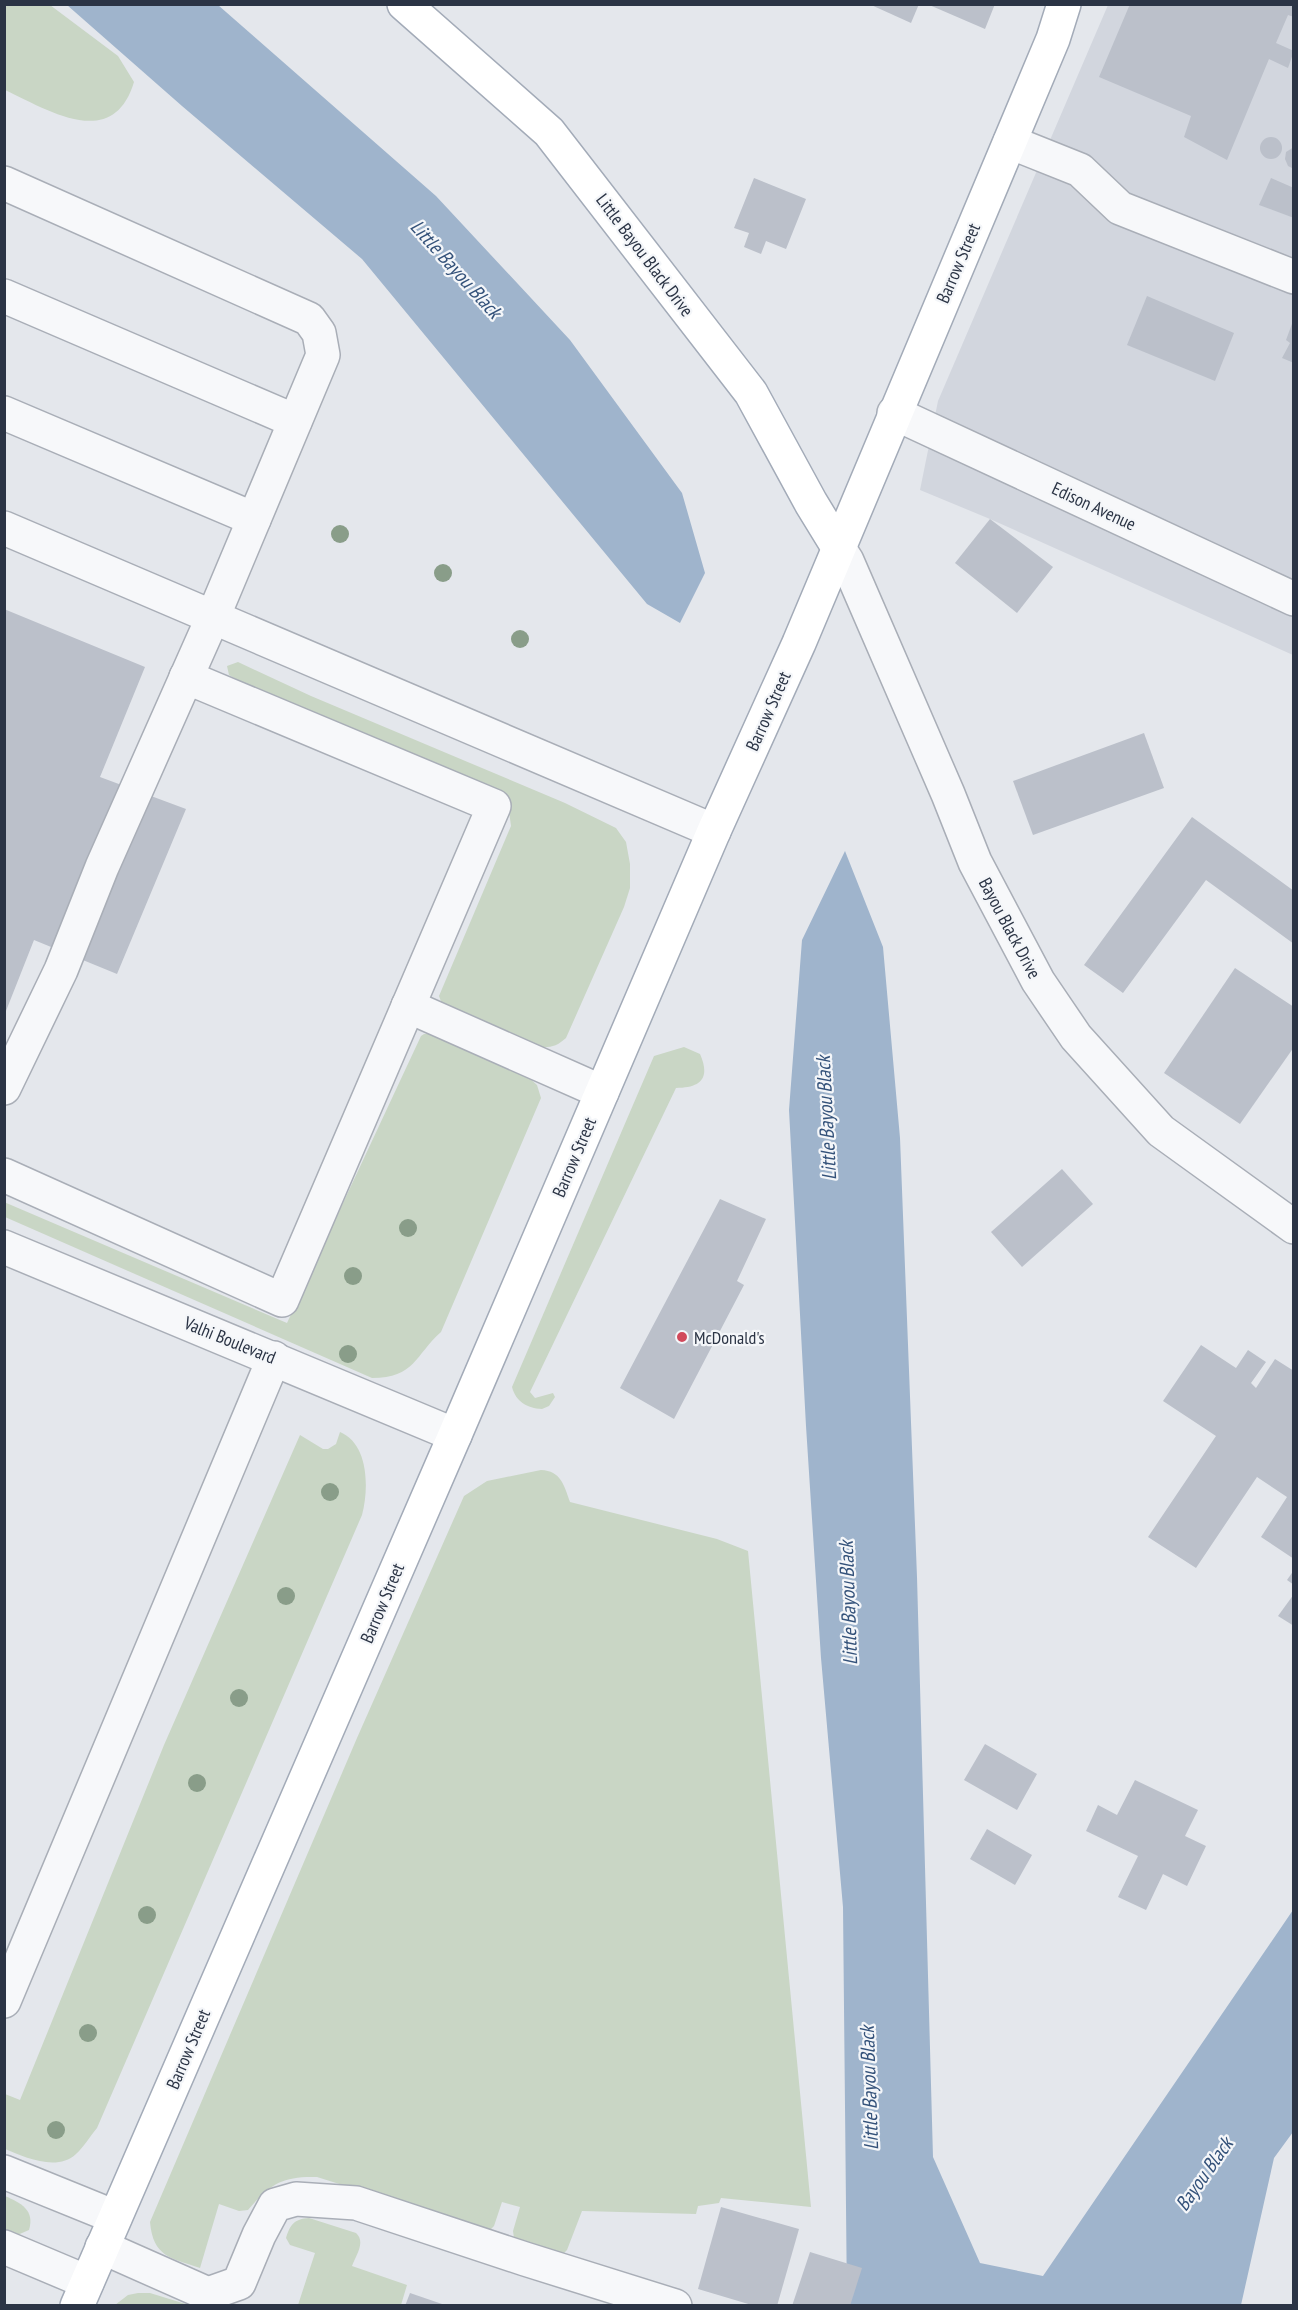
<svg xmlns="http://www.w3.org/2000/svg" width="1298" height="2310" viewBox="0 0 1298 2310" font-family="'PT Sans Narrow',sans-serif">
	<rect width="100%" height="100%" fill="#e4e7ec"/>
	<!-- built -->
	<path fill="#d2d6de" d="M1108,5H1293V655L990,519L920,490L938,401Z"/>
	<!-- green -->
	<g fill="#c9d6c5">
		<path d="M5,4L50,5L118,56L134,82C113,152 48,110 5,90Z"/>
		<path d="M238,662L311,696L565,803L616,828L626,842L630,864V888L624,907L566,1038C557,1046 551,1048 539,1047L442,1004L439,996L511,826L508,804L250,687L229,675L227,666Z"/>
		<path d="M424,1034H429L527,1076L537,1085L541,1098L441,1332C415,1355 415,1378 372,1378L5,1217L4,1202L287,1323L421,1036Z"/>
		<path d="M684,1047L700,1054C711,1079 700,1088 676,1088L530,1392L535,1398L553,1393L555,1397L549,1406L542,1409C527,1408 516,1402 512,1387L654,1056Z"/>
		<path d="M340,1432C369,1444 369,1489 362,1515L97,2128C90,2136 84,2147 76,2154C57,2172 24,2157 5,2149V2094L20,2100L164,1745L300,1435L323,1449H328L336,1444Z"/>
		<path d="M541,1470C561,1471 564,1485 570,1502L717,1539L748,1551L811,2207L721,2198L719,2203L698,2206L696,2214L582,2211L567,2250L564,2253H557L514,2238L513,2231L520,2207L502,2202L494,2226L489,2231L317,2177C282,2176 270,2184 248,2210L239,2211L219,2204L200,2268C171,2258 153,2257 150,2222L357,1738L464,1496L487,1481Z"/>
		<path d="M5,2196C21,2203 35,2210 29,2230L15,2236L5,2232Z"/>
		<path d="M309,2218L356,2233C366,2242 356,2255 352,2266L407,2285L401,2305H298L315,2253L290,2245L286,2238C290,2225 294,2219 309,2218Z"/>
		<path d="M138,2293H150L189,2305H115L128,2295Z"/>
	</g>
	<!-- water -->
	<g fill="#9fb4cc">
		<path d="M67,5H218L436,196L570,340L682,493L705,573L680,623L647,604L362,259L182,106Z"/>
		<path d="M845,851L883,947L900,1138L917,1577L933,2157L980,2263L1043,2276L1293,1910V2132L1274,2158L1241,2305H847L843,1907L821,1658L806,1426L789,1110L802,940Z"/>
	</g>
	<!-- building -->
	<g fill="#bbc0ca">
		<path d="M869,4H919L911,23Z"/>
		<path d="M927,4H995L985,29Z"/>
		<path d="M1130,4H1294V17L1288,15L1276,43L1294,51L1288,68L1269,59L1227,160L1184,137L1191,116L1099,77Z"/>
		<circle cx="1271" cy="148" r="11"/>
		<path d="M1294,147V169L1288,166L1285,159L1286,152Z"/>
		<path d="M754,178L806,199L786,249L766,241L761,254L744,247L749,233L734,228Z"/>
		<path d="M1271,178L1294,188V218L1259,205Z"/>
		<path d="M1147,296L1234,333L1215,381L1127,345Z"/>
		<path d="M1293,321H1294V363L1282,358L1290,343L1286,340Z"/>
		<path d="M990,519L1053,567L1017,613L955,563Z"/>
		<path d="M4,609L145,667L100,777L186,809L117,974L34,940L4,1016Z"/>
		<path d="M1144,733L1164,788L1033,835L1013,781Z"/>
		<path d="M1192,817L1294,891V944L1206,880L1123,993L1084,965Z"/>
		<path d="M1235,968L1294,1007V1047L1240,1124L1164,1073Z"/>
		<path d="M1062,1169L1093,1204L1022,1267L991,1232Z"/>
		<path d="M720,1199L766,1219L737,1281L744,1285L674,1419L620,1388Z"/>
		<path d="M1201,1345L1236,1368L1248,1350L1266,1362L1251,1383L1256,1388L1275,1359L1294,1371V1559L1261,1537L1287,1497L1257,1477L1196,1568L1148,1537L1216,1436L1163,1401Z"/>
		<path d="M1294,1570V1585L1287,1580Z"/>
		<path d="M1294,1594V1626L1278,1616Z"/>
		<path d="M985,1744L1037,1774L1017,1810L964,1780Z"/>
		<path d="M1135,1780L1198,1810L1185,1836L1206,1846L1187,1886L1163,1874L1146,1910L1118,1897L1138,1856L1086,1831L1098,1805L1117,1815Z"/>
		<path d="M987,1829L1032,1855L1015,1885L970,1859Z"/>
		<path d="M721,2207L799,2229L777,2306H755L698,2289Z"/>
		<path d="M810,2252L862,2268L850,2306H792Z"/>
		<path d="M410,2293L445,2305V2306H405Z"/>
	</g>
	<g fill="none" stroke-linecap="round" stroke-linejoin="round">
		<!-- minor casing -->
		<g stroke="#a9aeb7" stroke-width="36">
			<g id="minor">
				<path d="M1010,142L1080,170L1120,208L1294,277"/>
				<path d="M4,183L309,319L319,333L323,355L213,617L102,867L61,970L4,1088"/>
				<path d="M4,296L295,421"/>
				<path d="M4,413L254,519"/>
				<path d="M894,413L1294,599"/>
				<path d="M4,528L714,831"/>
				<path d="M838,547L847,561L948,794L975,862L1038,981L1076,1037L1161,1131L1294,1227"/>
				<path d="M408,1006L602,1092"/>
				<path d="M4,1175L282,1300L494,806L186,677"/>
				<path d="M4,1247L455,1435"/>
				<path d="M4,2001L274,1358"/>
				<path d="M4,2172L115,2217"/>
				<path d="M4,2247L87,2282"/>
				<path d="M102,2247L208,2294L239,2283L259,2235L275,2205L296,2199L356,2203L525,2259L675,2306"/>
			</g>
		</g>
		<!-- major casing -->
		<g stroke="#a3abb8" stroke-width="36">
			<g id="major">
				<path d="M404,4L549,132L751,393L811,503L838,547"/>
				<path d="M77,2306L455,1435L714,831L799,643L1053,39L1064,4"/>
			</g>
		</g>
		<!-- minor -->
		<use href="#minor" stroke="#f7f8fa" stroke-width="33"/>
		<!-- major -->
		<use href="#major" stroke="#fff" stroke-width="33"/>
	</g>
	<!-- trees -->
	<g fill="#899d89">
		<circle cx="340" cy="534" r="9"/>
		<circle cx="443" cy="573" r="9"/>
		<circle cx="520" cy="639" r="9"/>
		<circle cx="408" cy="1228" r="9"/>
		<circle cx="353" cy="1276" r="9"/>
		<circle cx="348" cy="1354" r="9"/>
		<circle cx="330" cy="1492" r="9"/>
		<circle cx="286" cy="1596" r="9"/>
		<circle cx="239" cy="1698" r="9"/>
		<circle cx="197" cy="1783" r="9"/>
		<circle cx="147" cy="1915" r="9"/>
		<circle cx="88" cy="2033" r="9"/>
		<circle cx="56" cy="2130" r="9"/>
	</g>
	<!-- markers -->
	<circle fill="#d1495b" stroke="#f4f6f9" stroke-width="2" cx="682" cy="1337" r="6"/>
	<g text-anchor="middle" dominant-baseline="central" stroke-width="4.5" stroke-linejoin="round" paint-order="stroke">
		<!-- street labels -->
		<g font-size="18" fill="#2b3445" stroke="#f4f6f9">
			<text transform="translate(645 255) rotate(53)">Little Bayou Black Drive</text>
			<text transform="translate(958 263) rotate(-67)">Barrow Street</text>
			<text transform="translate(1094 506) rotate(25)">Edison Avenue</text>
			<text transform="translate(768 711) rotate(-66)">Barrow Street</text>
			<text transform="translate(1010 928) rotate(62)">Bayou Black Drive</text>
			<text transform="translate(574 1157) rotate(-67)">Barrow Street</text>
			<text transform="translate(230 1340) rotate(22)">Valhi Boulevard</text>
			<text transform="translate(382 1603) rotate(-67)">Barrow Street</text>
			<text transform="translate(188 2049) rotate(-67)">Barrow Street</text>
		</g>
		<!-- poi labels -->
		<g font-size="18" fill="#2b3445" stroke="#f4f6f9" text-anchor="start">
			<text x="694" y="1337">McDonald's</text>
		</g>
		<!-- water labels -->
		<g font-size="20" font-style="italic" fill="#34527a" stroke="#f4f6f9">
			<text transform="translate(456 269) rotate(48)">Little Bayou Black</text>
			<text transform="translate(826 1118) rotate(-93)">Little Bayou Black</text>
			<text transform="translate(848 1603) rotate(-92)">Little Bayou Black</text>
			<text transform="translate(869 2088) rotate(-92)">Little Bayou Black</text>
			<text transform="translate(1204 2174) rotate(-55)">Bayou Black</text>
		</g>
	</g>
	<!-- border -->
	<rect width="1298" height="2310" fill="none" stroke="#2b3445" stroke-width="12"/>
</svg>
